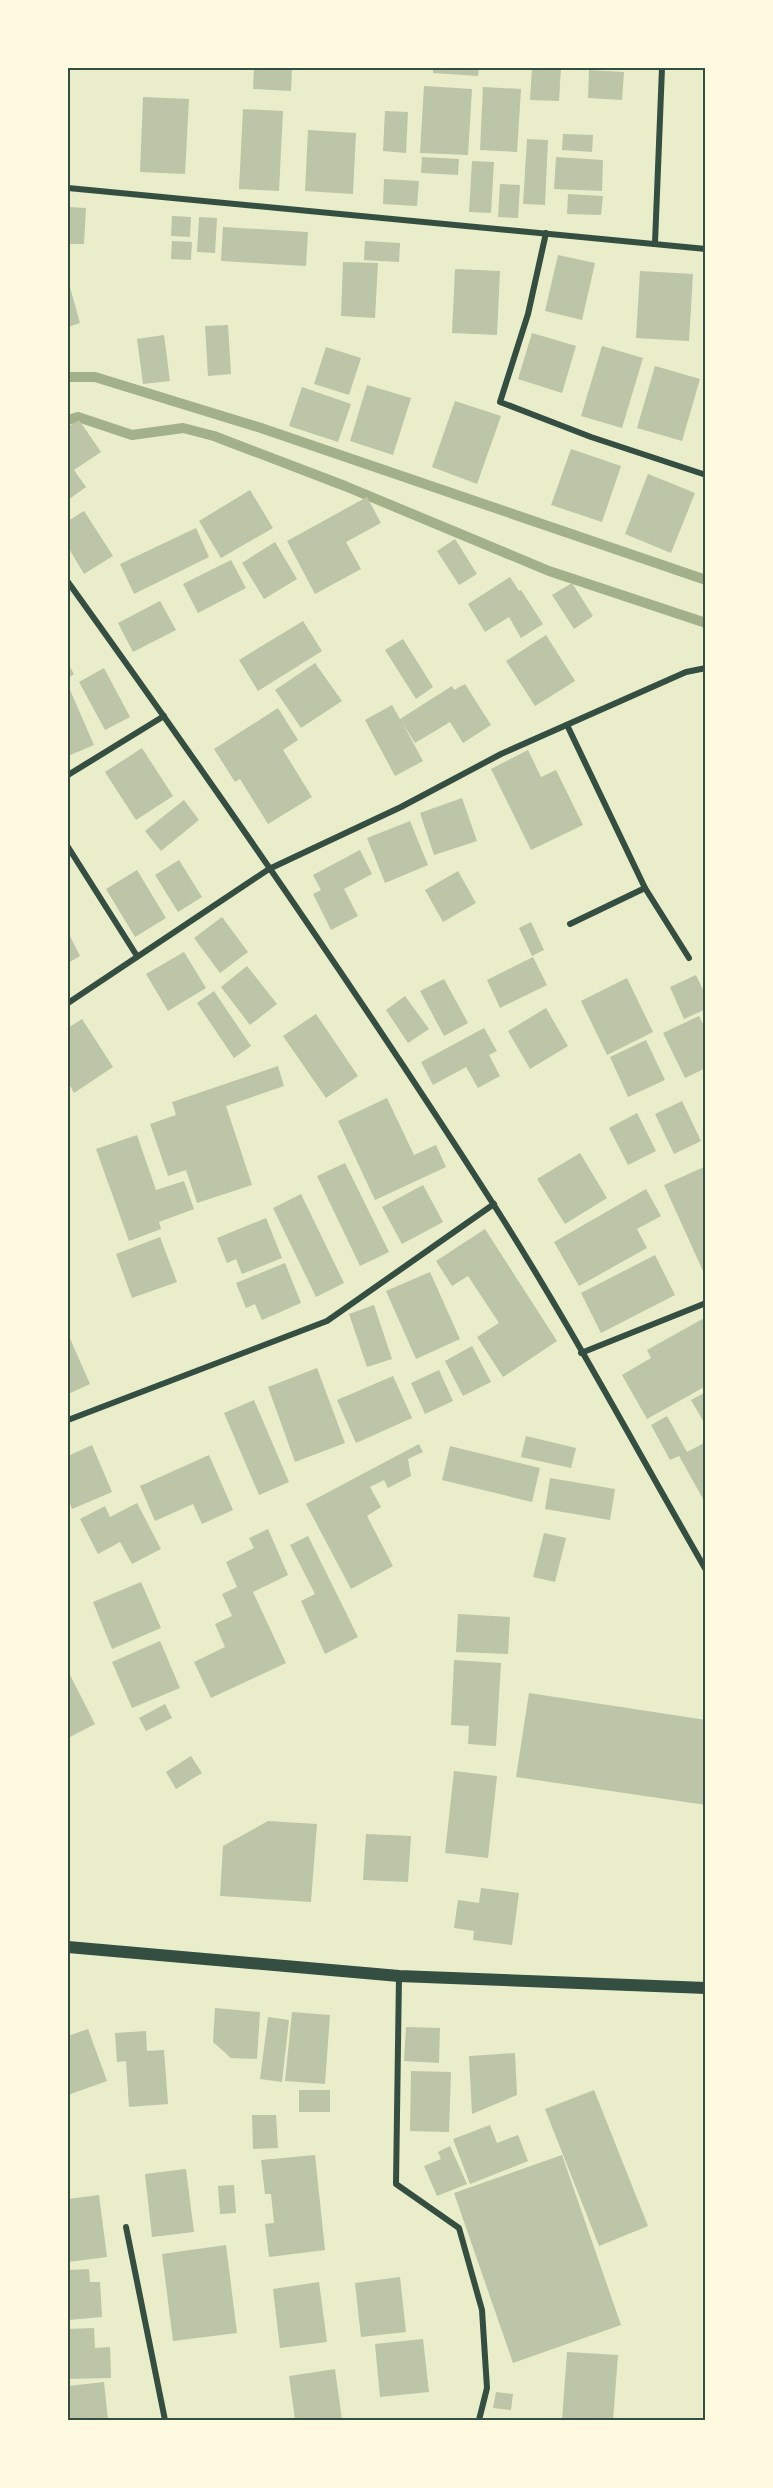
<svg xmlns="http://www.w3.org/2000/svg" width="773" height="2488" viewBox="0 0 773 2488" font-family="'Source Sans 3',sans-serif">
<rect width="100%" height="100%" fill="#e9edc9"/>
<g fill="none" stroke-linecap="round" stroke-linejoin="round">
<g stroke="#a3b18a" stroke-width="10">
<path d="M68,377H95L261,428L706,580"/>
<path d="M68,420L78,417L132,435L183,428L214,436L345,486L549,571L706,623"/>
</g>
</g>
<g fill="#bcc5a7">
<path d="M254,68H292L291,91L253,89Z"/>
<path d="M433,68H479L478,76L433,73Z"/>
<path d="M532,68H561L559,101L530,100Z"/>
<path d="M589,70L624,72L622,100L588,98Z"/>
<path d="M424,86L472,89L468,155L420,153Z"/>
<path d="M483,87L521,89L517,152L480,150Z"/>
<path d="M143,97L189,99L185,174L140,172Z"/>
<path d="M243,109L283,111L279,191L239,189Z"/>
<path d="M385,111L408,112L406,153L383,151Z"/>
<path d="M308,130L356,133L353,194L305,191Z"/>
<path d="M563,134L593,135L592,152L562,150Z"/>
<path d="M527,139L548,140L545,205L523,204Z"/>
<path d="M422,157L459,159L458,175L421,173Z"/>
<path d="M556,157L603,160L602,191L554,189Z"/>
<path d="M472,161L494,162L491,213L469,212Z"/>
<path d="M384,179L419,181L417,206L383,204Z"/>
<path d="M500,184L520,185L518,218L498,217Z"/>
<path d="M568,194L603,196L601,215L567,214Z"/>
<path d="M68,207L86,208L84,244H68Z"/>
<path d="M172,216L191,217L190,237L171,236Z"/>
<path d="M199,217L217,218L215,253L197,252Z"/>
<path d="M223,227L308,232L306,266L221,261Z"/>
<path d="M172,241L192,242L191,260L171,259Z"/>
<path d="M365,241L400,243L399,262L364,260Z"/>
<path d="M558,255L595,263L582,320L545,311Z"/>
<path d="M343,262L378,263L375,318L341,316Z"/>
<path d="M455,269L500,271L497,335L452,333Z"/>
<path d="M640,271L693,274L689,341L636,338Z"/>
<path d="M68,280L80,323L68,327Z"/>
<path d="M228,325L231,374L208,376L205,326Z"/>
<path d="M532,333L576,346L562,393L518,379Z"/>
<path d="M164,335L170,381L143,384L137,339Z"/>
<path d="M602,346L643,358L622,428L581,416Z"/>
<path d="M326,347L361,358L349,395L314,384Z"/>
<path d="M655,366L700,379L682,441L637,428Z"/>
<path d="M367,385L411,398L393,455L350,441Z"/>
<path d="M302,387L351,404L338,442L289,426Z"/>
<path d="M455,401L501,416L477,484L432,467Z"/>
<path d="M79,420L101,452L74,470L86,487L68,500V427Z"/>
<path d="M571,449L621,466L602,522L551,505Z"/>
<path d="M648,474L695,493L671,553L625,534Z"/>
<path d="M250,490L273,528L221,558L199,521Z"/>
<path d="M367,497L381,523L346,542L361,569L315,594L287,541Z"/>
<path d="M84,511L113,556L84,574L68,547V521Z"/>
<path d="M196,528L209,557L134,594L120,564Z"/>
<path d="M455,539L477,574L459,585L437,551Z"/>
<path d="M275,542L297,579L264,599L242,563Z"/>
<path d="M231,560L246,588L198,613L183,584Z"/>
<path d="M510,577L519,591L521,590L543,624L521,638L509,617L485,632L468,604Z"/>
<path d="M572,583L593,616L574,629L552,595Z"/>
<path d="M160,601L176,630L133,652L118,623Z"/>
<path d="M303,621L322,651L258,691L239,660Z"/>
<path d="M546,635L575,681L535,706L506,661Z"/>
<path d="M403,639L433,687L416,699L385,650Z"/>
<path d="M315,663L342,701L301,728L275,690Z"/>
<path d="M68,664L74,674L68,678Z"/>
<path d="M104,668L130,717L105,730L79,682Z"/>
<path d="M465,684L491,725L463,743L450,722L415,743L402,722L423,761L395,776L365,720L392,705L400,719L452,686L454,690Z"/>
<path d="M70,690L94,745L68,756V692Z"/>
<path d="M278,708L298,740L283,750L312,797L268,824L240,779L235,782L214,749Z"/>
<path d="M142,748L173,796L136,820L105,772Z"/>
<path d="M528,750L541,777L556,770L583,825L531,850L491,769Z"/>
<path d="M462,798L477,841L434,855L420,813Z"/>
<path d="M184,800L199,820L161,851L145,831Z"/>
<path d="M410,821L428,865L385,883L367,838Z"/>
<path d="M360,850L372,874L344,889L358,916L331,930L313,894L321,890L313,875Z"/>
<path d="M179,860L202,897L178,912L155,875Z"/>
<path d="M137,870L166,918L135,937L106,889Z"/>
<path d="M458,871L476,903L443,922L425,890Z"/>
<path d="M222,917L248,952L220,973L194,938Z"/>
<path d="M531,922L544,950L532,956L519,928Z"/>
<path d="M68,932L80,956L68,963Z"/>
<path d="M184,952L206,988L168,1011L146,974Z"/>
<path d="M533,957L547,985L500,1008L487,980Z"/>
<path d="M247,966L277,1004L250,1025L221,987Z"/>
<path d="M696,975L706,996V1009L684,1019L670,987Z"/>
<path d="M627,978L653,1032L607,1055L581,1001Z"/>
<path d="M444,979L468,1023L444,1036L420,991Z"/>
<path d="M214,991L251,1046L234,1058L197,1003Z"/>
<path d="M405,996L429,1029L408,1043L386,1010Z"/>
<path d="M546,1008L568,1046L530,1069L508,1031Z"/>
<path d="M316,1014L358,1076L326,1098L283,1036Z"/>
<path d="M699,1016L706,1030V1068L685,1078L663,1033Z"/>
<path d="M82,1019L113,1067L74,1093L68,1082V1028Z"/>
<path d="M484,1028L497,1051L489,1055L500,1076L478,1088L466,1067L433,1085L421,1062Z"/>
<path d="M646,1040L665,1080L628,1097L610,1057Z"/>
<path d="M278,1066L284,1086L226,1106L252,1185L197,1203L186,1170L168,1176L150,1124L176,1115L172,1102Z"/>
<path d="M387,1098L414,1155L436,1145L446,1167L375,1200L338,1121Z"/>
<path d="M682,1101L701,1141L674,1154L655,1114Z"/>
<path d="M637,1113L656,1151L628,1165L609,1128Z"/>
<path d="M137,1135L156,1190L184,1181L194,1209L159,1222L161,1229L129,1241L96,1149Z"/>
<path d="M580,1153L607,1198L565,1224L537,1179Z"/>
<path d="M345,1163L389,1252L360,1266L317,1176Z"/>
<path d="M706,1166V1269L703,1271L664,1185Z"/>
<path d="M423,1185L443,1222L402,1244L382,1207Z"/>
<path d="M646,1189L661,1216L637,1229L647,1248L579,1286L554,1242Z"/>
<path d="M301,1194L344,1283L316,1297L273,1208Z"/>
<path d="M266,1218L282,1258L242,1274L236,1259L227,1263L217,1238Z"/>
<path d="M485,1229L557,1341L503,1377L477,1337L499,1323L468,1276L452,1286L436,1261Z"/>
<path d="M160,1237L177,1282L132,1298L116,1254Z"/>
<path d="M655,1255L675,1295L601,1333L581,1293Z"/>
<path d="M285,1263L301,1303L262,1320L255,1304L246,1308L236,1283Z"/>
<path d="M430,1272L460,1339L416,1359L386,1291Z"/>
<path d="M374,1305L392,1359L367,1367L349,1314Z"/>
<path d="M706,1317V1386L647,1419L622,1375L651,1358L647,1350Z"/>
<path d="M68,1334L90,1384L68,1394Z"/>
<path d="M472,1346L491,1382L463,1396L445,1361Z"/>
<path d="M317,1368L345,1443L295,1462L268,1387Z"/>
<path d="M439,1370L453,1401L425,1414L411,1383Z"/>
<path d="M393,1376L412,1418L356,1443L337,1400Z"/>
<path d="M706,1392V1426L691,1400Z"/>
<path d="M254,1400L289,1482L259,1495L224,1413Z"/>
<path d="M667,1416L687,1452L706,1442V1504L679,1456L670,1460L651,1425Z"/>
<path d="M526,1436L576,1448L571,1468L521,1457Z"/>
<path d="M419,1444L423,1452L408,1459L411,1476L388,1488L384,1480L370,1487L381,1507L367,1516L393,1566L351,1589L306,1504Z"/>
<path d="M92,1445L112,1492L72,1509L68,1498V1456Z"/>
<path d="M450,1446L540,1468L532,1502L442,1480Z"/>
<path d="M209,1455L233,1510L202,1524L193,1504L155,1521L140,1486Z"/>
<path d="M550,1478L615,1489L610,1520L545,1509Z"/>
<path d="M137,1503L161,1549L132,1564L120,1542L98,1554L80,1519L105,1506L110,1517Z"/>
<path d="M268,1529L288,1575L253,1592L286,1663L211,1698L194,1662L225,1647L215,1624L232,1616L222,1594L237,1587L226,1562L254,1548L249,1538Z"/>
<path d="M544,1533L566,1538L555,1582L533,1577Z"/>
<path d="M308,1536L358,1637L325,1654L301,1601L315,1594L290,1545Z"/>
<path d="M141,1582L161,1628L112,1649L93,1602Z"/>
<path d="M458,1614L510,1617L508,1654L456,1652Z"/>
<path d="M160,1641L180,1688L132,1708L112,1662Z"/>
<path d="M454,1660L501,1663L496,1746L468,1744L469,1726L451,1725Z"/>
<path d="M68,1671L95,1724L68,1738Z"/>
<path d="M529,1693L706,1720V1805L516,1777Z"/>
<path d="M165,1704L172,1718L146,1731L139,1718Z"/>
<path d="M191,1756L202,1773L176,1789L166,1772Z"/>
<path d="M454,1771L497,1776L488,1858L445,1853Z"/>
<path d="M268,1821L317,1824L311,1902L220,1896L223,1846Z"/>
<path d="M366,1834L411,1836L408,1882L363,1880Z"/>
<path d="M481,1888L519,1893L512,1945L473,1940L474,1931L454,1928L458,1900L479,1903Z"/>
<path d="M215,2008L260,2012L257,2059L231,2058L213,2042Z"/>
<path d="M292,2012L330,2015L325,2084L285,2081Z"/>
<path d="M268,2017L289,2020L282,2082L260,2079Z"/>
<path d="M406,2027L440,2028L439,2063L404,2061Z"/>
<path d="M88,2029L107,2081L68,2095V2036Z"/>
<path d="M146,2031L147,2051L164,2050L168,2104L129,2107L126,2061L117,2062L115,2033Z"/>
<path d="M515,2053L517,2095L472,2114L469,2056Z"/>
<path d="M411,2071L451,2072L449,2132L410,2131Z"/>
<rect x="299" y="2090" width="31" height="22"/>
<path d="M594,2090L648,2226L599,2246L545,2109Z"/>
<path d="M252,2115H276L278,2148L253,2149Z"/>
<path d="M490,2125L497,2143L518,2135L528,2161L470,2184L453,2139Z"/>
<path d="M450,2146L467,2184L437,2196L424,2166L441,2159L438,2152Z"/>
<path d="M315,2155L325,2250L269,2257L265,2224L274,2223L271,2194H265L261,2160Z"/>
<path d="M562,2155L621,2325L513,2363L454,2193Z"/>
<path d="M186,2169L194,2232L152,2237L145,2174Z"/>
<path d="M234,2185L236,2213L220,2214L218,2186Z"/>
<path d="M99,2195L107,2257L68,2262V2199Z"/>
<path d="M226,2245L237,2333L173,2341L162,2254Z"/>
<path d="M89,2269L90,2282H100L102,2317L68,2320V2270Z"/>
<path d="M400,2277L406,2332L361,2337L355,2283Z"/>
<path d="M319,2282L327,2342L280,2348L273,2289Z"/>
<path d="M94,2328L95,2348L110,2347L111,2378L68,2379V2329Z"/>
<path d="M423,2339L429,2392L380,2397L375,2344Z"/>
<path d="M567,2352L618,2355L613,2420H562Z"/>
<path d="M335,2369L342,2420H295L289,2376Z"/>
<path d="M104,2382L108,2420H68V2386Z"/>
<path d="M496,2392L513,2394L511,2410L493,2408Z"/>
</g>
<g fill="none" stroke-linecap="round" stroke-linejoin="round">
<g stroke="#344e41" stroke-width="6">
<path d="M68,188L706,249"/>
<path d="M546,233L528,314L500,402L591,437L706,475"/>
<path d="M655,243L662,68"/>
<path d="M68,582C214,785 357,991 492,1202C568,1321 635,1447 706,1570"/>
<path d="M567,725L645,888L689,958"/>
<path d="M68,775L164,716"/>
<path d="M68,847L137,956"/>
<path d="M570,924L645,888"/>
<path d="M68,1003L269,869L401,807L501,754L686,672L706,668"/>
<path d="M581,1353L706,1303"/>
<path d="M68,1420L327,1321L494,1204"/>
<path d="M399,1976L396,2184L459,2228L482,2310L487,2388L479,2420"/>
<path d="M126,2227L165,2420"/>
</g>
<path stroke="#344e41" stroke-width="12" d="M68,1947L399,1976L706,1988"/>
</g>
<rect width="773" height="2488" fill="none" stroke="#fefae0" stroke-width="138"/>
<rect x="69" y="69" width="635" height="2350" fill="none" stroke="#344e41" stroke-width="2"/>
</svg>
